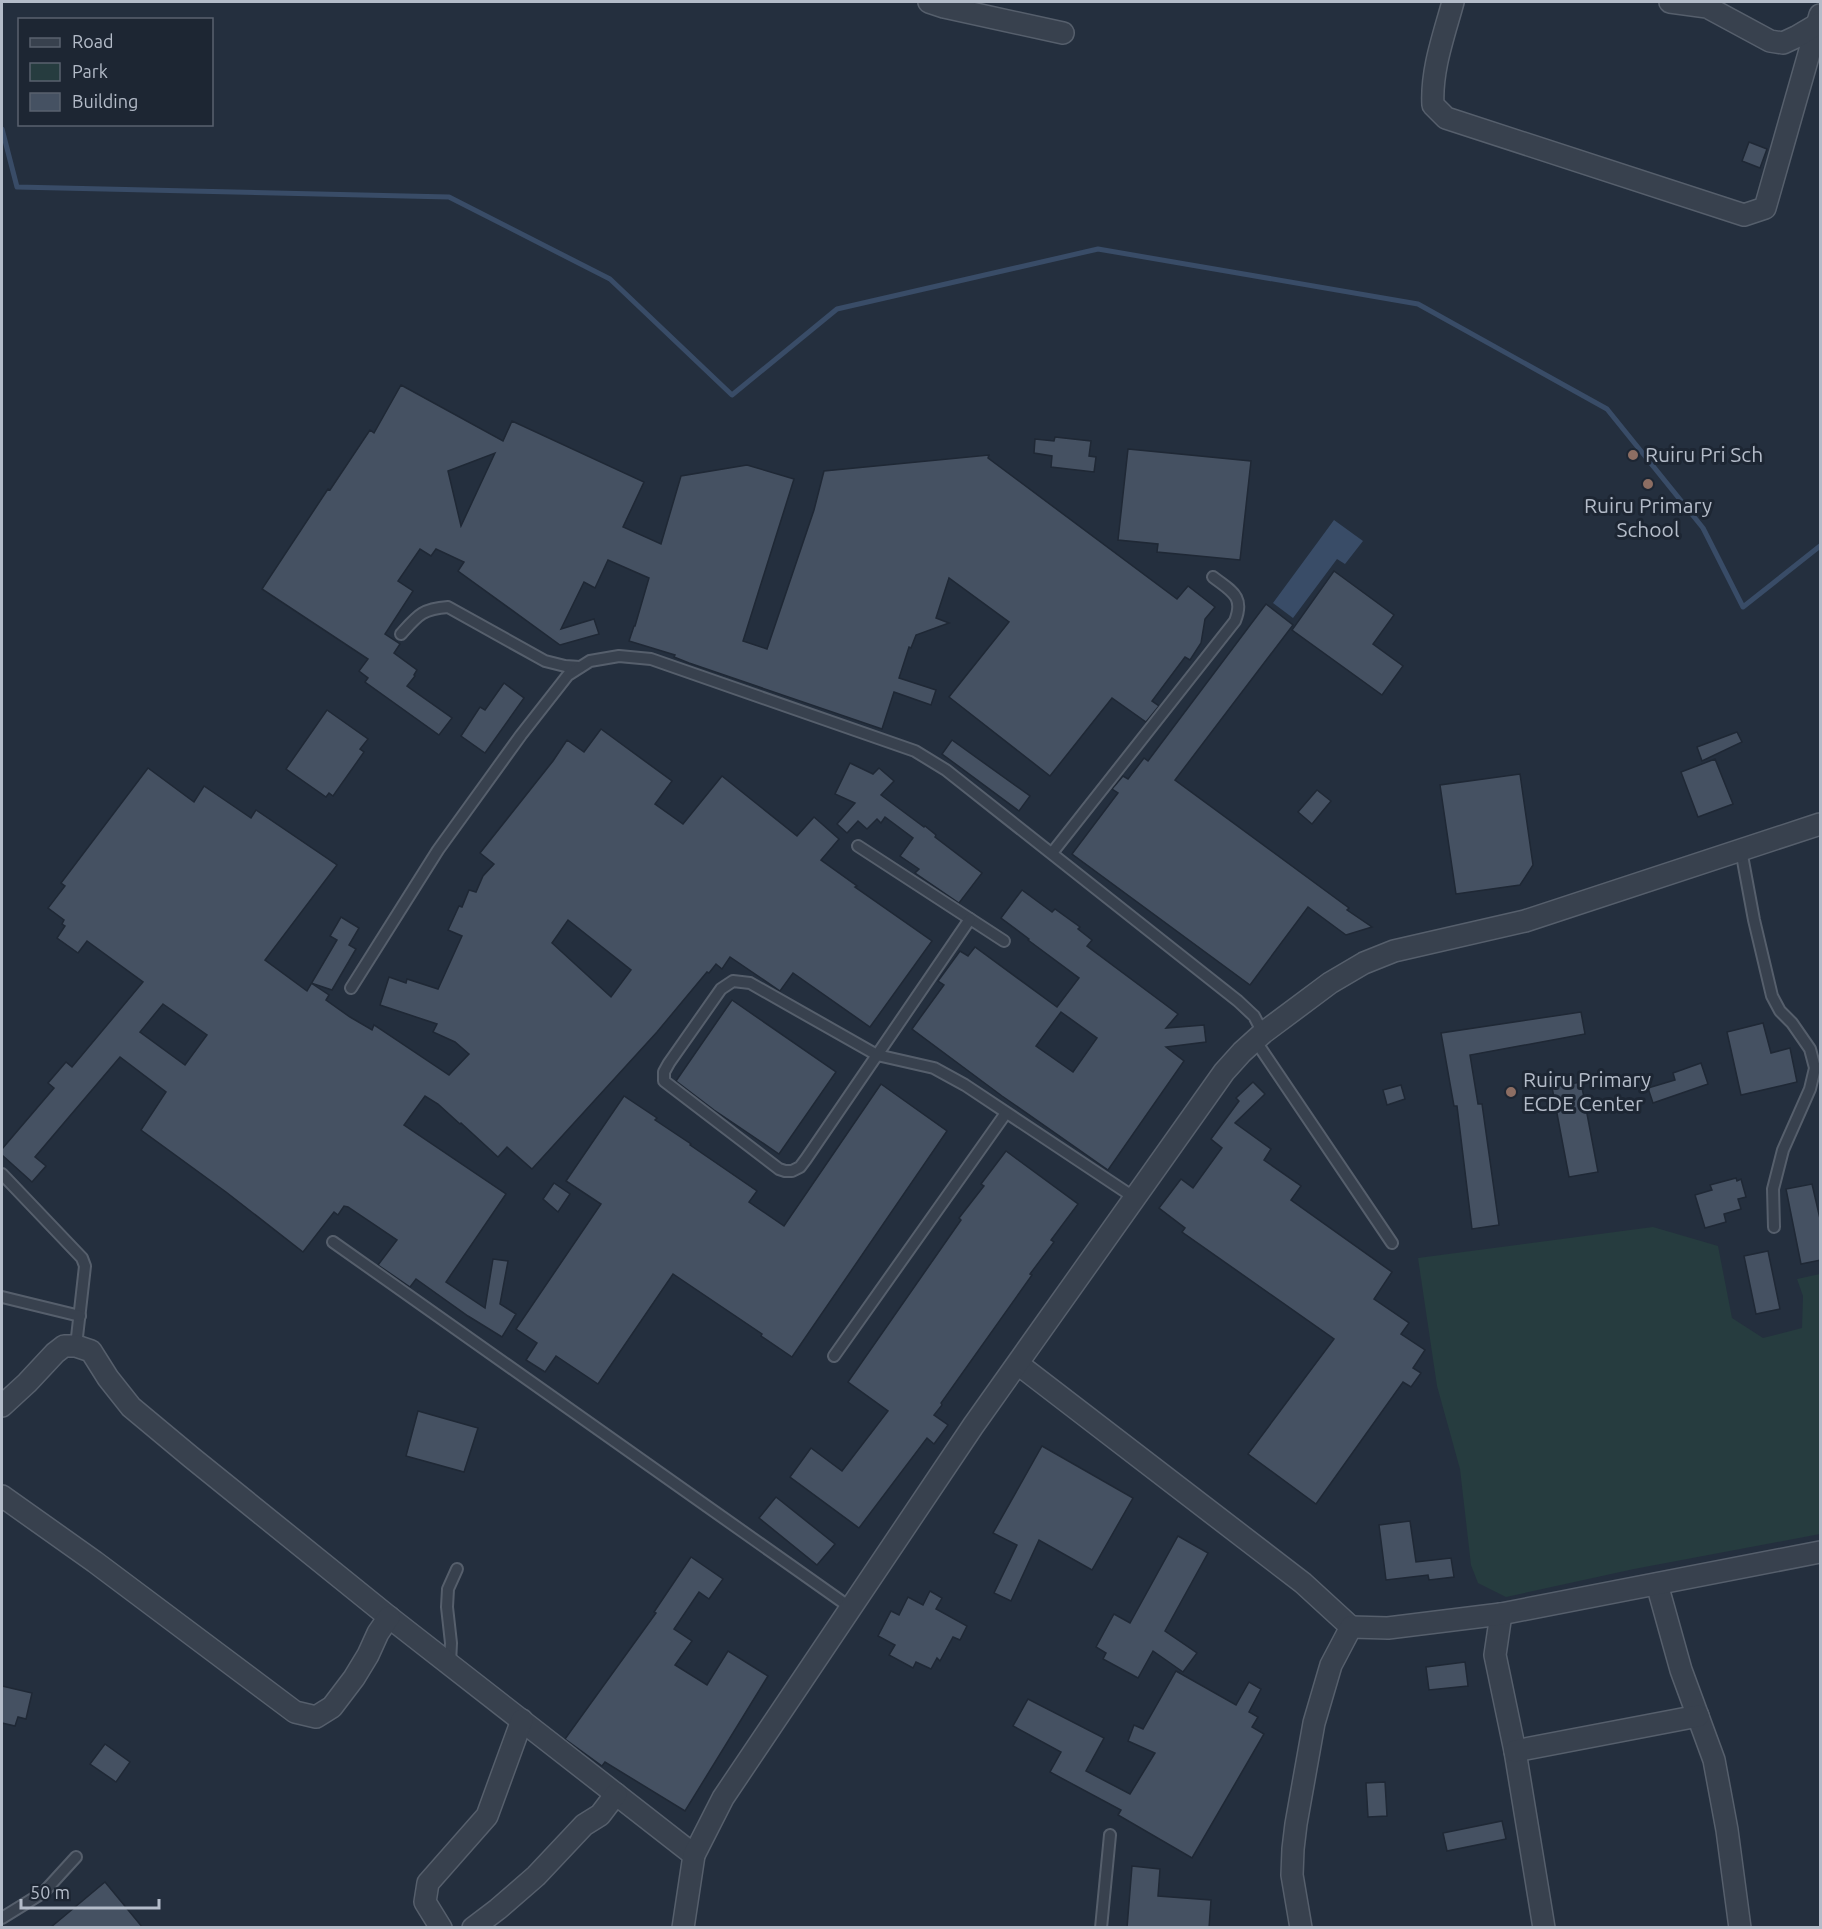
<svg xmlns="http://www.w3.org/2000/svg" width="1822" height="1929" viewBox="0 0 1822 1929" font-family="Ubuntu,sans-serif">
<rect width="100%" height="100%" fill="#242f3e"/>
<path fill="#263c3f" d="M1653,1227L1718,1246L1732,1318L1763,1338L1802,1328L1803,1296L1797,1279L1820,1274V1534L1634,1569L1506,1597L1478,1583L1471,1565L1460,1469L1437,1386L1418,1258Z"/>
<path fill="#394c67" d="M1334,520L1363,541L1345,564L1337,559L1293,618L1273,603Z"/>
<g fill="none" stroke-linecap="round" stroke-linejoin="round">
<path stroke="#394c67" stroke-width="5" d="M2,129L17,187L449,197L610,279L732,395L837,309L1098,249L1418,304L1607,409L1703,528L1743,607L1820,546"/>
</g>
<g fill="#455162" stroke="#1f2835" stroke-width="1.5" fill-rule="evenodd">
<path d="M1749,142L1767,149L1760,168L1742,161Z"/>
<path d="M401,385L503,441L512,421L644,482L623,527L661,544L681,476L747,465L794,479L743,641L767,649L814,510L824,471L989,455L988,458L1177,599L1188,586L1215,607L1205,619L1201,643L1190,660L1185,657L1152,701L1159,706L1146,722L1112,698L1050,776L949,697L1009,622L949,578L936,618L949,623L916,635L911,648L909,647L899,678L936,690L931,705L894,692L882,729L689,663L674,657L675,655L629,641L634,626H635L649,578L608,560L595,588L584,582L561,629L594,619L599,634L560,645L458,571L464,562L436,549L431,556L420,549L398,581L413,591L385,634L400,644L394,653L417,670L414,675L415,676L407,686L452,718L439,735L365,682L368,678L359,671L368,659L262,589L328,489L330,490L370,430L374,433ZM495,453L461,526L448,471Z"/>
<path d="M1055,437L1091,441L1089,456L1096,457L1094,472L1051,467L1052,456L1034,453L1035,439L1054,441Z"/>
<path d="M1128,449L1251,461L1240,560L1157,552L1158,544L1118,540Z"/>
<path d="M1334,571L1394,615L1373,644L1403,666L1382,695L1292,630Z"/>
<path d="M1266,604L1293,625L1175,780L1349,908L1347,910L1372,927L1346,935L1308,907L1250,985L1072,854L1118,793L1112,789L1123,776L1128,779L1144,758L1148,761Z"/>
<path d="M504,683L524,698L485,753L461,736L480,707L485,710Z"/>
<path d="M327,710L368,739L360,749L364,752L333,796L329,793L326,797L286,769Z"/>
<path d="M601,729L672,781L655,804L683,824L722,776L797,836L814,817L839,839L821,860L857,886L855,887L932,941L870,1027L793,973L780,991L730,957L722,969L716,964L709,973L707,972L657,1032L532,1169L507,1147L498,1157L461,1123L460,1124L438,1104L425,1096L404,1125L506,1194L446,1282L485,1308L493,1259L508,1261L500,1304L516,1314L502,1337L468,1316L416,1279L410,1287L378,1265L397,1240L348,1207L344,1206L338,1215L334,1212L303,1252L226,1192L141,1130L166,1092L120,1057L35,1157L46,1166L32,1182L2,1155V1149L54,1088L48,1083L66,1062L72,1067L143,982L87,941L78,953L57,938L65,926L62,924L64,920L48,908L65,886L61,883L148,768L194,802L204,786L251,818L256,810L337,865L265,960L307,991L337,940L330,936L341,917L359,928L349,945L356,949L332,990L311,983L329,995L326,1000L350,1017L372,1030L374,1025L449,1075L469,1054L455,1042L433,1032L437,1024L380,1005L389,977L406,983L407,979L438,989L462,936L448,930L459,906L462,907L469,890L476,892L483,876L494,864L480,853L553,761L567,740L584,752ZM568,920L631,970L611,997L552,943ZM163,1004L207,1035L185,1065L140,1032Z"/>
<path d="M1737,732L1742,742L1702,761L1697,747Z"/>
<path d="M952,740L1030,796L1019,811L942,754Z"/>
<path d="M1715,759L1733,804L1698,817L1681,772Z"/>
<path d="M850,763L873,774L879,768L894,781L881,795L924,827L925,826L936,835L935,837L982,873L959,903L915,873L919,869L900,856L913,838L885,817L881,823L877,819L867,829L858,821L847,833L837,824L855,803L835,794Z"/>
<path d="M1520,774L1533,865L1520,885L1456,894L1440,785Z"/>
<path d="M1317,790L1331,801L1312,824L1298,812Z"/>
<path d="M1022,890L1052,912L1055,909L1080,927L1078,929L1092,940L1087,946L1178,1014L1166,1028L1204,1025L1206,1042L1166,1047L1184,1061L1108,1170L1002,1096L912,1029L944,985L938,981L960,951L968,956L975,947L1057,1007L1079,978L1028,940L1029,939L1001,918ZM1061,1012L1097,1038L1073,1072L1036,1046Z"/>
<path d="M732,1000L836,1072L779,1154L714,1110L676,1081Z"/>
<path d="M1581,1012L1585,1034L1470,1055L1478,1104H1482L1499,1225L1472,1229L1457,1106H1454L1441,1033Z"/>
<path d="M1763,1023L1771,1053L1790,1048L1797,1082L1741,1095L1727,1032Z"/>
<path d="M1701,1063L1708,1084L1653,1103L1648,1088L1675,1080L1673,1073Z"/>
<path d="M1253,1082L1265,1094L1235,1123L1271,1149L1264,1160L1301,1186L1291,1200L1392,1272L1374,1299L1409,1323L1401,1334L1425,1350L1413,1368L1421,1373L1411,1387L1403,1382L1316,1504L1248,1454L1334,1339L1182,1232L1185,1228L1159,1208L1181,1179L1193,1188L1222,1148L1211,1139L1239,1101L1236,1098Z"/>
<path d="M1581,1082L1598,1172L1569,1177L1552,1087Z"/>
<path d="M881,1084L947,1131L792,1357L761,1336L762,1334L673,1274L598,1384L556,1356L545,1372L526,1360L537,1343L516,1329L601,1204L566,1181L624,1096L657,1118L655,1120L691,1144L690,1145L757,1191L749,1202L784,1226Z"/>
<path d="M1401,1085L1405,1099L1387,1105L1383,1090Z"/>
<path d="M1006,1151L1078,1204L1051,1240L1054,1242L1030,1274L1032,1275L941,1403L942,1405L934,1415L948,1425L934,1444L927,1438L859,1528L790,1477L811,1448L842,1471L888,1411L848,1382L961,1220L959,1218L984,1186L981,1184Z"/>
<path d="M1736,1178L1737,1181L1741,1179L1746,1197L1738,1199L1741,1209L1724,1214L1726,1222L1705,1228L1695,1195L1712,1190L1710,1185Z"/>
<path d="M554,1183L570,1194L558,1212L543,1199Z"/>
<path d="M1812,1184L1821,1223V1260L1801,1264L1786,1189Z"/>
<path d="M1768,1251L1780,1309L1756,1314L1744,1256Z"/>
<path d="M418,1411L478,1428L464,1472L406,1456Z"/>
<path d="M1042,1446L1133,1498L1092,1570L1039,1540L1011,1601L994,1593L1017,1545L993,1533Z"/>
<path d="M776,1497L835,1544L817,1565L759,1518Z"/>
<path d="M1410,1521L1416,1562L1451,1558L1454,1577L1429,1580L1428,1575L1386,1580L1379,1525Z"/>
<path d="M1178,1536L1208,1553L1165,1631L1197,1653L1183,1672L1153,1651L1138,1678L1103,1659L1106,1653L1096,1647L1114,1614L1130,1623Z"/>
<path d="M691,1557L723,1579L709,1599L699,1592L674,1629L692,1641L675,1665L707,1685L728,1651L768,1676L685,1811L605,1762L602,1766L565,1739L656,1613L654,1612Z"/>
<path d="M930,1591L942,1598L936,1609L967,1626L960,1640L953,1637L940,1661L937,1658L931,1669L916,1662L913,1668L889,1655L895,1645L878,1636L891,1611L899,1615L908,1597L923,1605Z"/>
<path d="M1465,1662L1468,1686L1429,1690L1426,1667Z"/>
<path d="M1176,1671L1236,1705L1249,1682L1261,1689L1249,1712L1258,1717L1252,1727L1264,1734L1192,1858L1118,1815L1121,1810L1050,1772L1061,1752L1013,1726L1028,1699L1104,1738L1086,1771L1130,1794L1155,1753L1128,1741L1134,1725L1143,1729Z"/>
<path d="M2,1686L32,1693L26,1719L18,1717L15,1726L2,1723Z"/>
<path d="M105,1744L130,1762L116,1782L90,1764Z"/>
<path d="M1385,1782L1387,1816L1368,1817L1366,1783Z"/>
<path d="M1502,1821L1506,1839L1447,1851L1443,1833Z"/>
<path d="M1132,1866L1160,1869L1158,1896L1211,1900L1209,1928H1127Z"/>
<path d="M105,1882L143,1928H50Z"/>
</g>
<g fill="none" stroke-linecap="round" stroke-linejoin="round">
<g stroke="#565f6c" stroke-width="14">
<g id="service">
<path d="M401,634C418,615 422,609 448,607L545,661L565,666L580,667"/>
<path d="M858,846L1004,941"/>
<path d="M1741,850L1754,920L1772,996L1780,1011L1792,1023L1810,1049L1815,1068L1810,1089L1783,1150L1773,1189L1774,1227"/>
<path d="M1052,853L1235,621C1245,596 1231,591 1213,577"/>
<path d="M970,919L806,1159L800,1167L792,1171H785L779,1169L664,1081V1072L669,1063L721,989L733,981L750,983L877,1055L934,1068L965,1085L1135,1198"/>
<path d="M351,988L438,850L521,735L568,675L590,661L619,656L651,659L915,751L946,770L1238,1001L1254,1016L1263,1033"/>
<path d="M1255,1040L1392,1243"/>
<path d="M2,1174L82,1258L85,1266L84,1275L76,1346"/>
<path d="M333,1242L851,1608"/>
<path d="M2,1297L80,1316"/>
<path d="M834,1356L1006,1113"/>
<path d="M450,1664L451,1643L447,1607L448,1589L457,1569"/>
<path d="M2,1918L44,1892L76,1857"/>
<path d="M1101,1928L1110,1835"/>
</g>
</g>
<g stroke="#565f6c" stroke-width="24">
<g id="minor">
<path d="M929,2L944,7L1063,33"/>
<path d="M1453,2C1444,35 1431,70 1433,105L1446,118L1744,215L1765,208L1820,15"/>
<path d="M1670,2L1707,7L1770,41L1783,43L1796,37L1818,24"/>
<path d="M1018,1364L1303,1583L1351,1627"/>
<path d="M2,1406L27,1383L55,1353L64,1346H76L91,1351L108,1378L131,1407L191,1457L389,1617L694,1855"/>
<path d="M2,1496L95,1562L295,1712L316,1717L332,1707L354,1678L368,1655L378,1633L389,1617"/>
<path d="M1657,1584L1681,1670L1714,1760L1727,1830L1740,1928"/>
<path d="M1501,1614L1495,1655L1515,1751L1544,1928"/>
<path d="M1515,1751L1698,1716"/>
<path d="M441,1928L425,1902L428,1883L487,1816L522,1720"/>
<path d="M473,1928L498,1909L536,1876L584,1825L600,1815L616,1794"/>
<path d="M683,1928L694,1855L723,1798L973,1426L1224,1072L1242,1052L1263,1033L1330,983L1364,963L1394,951L1525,921L1820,824"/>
<path d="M1301,1928L1292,1875L1293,1849L1296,1824L1314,1723L1331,1665L1351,1627L1388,1628L1501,1614L1820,1552"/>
</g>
</g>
<use href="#service" stroke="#38414e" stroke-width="10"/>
<use href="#minor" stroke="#38414e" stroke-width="21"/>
</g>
<g fill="#8d6e63" stroke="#1d2633" stroke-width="2">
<circle cx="1633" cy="455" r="6"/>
<circle cx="1648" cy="484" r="6"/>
<circle cx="1511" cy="1092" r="6"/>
</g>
<g text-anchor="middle" stroke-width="6" stroke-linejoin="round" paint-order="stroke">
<g font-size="21" fill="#b4bcc9" stroke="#1d2633" text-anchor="start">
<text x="1645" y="462">Ruiru Pri Sch</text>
<text x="1648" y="513" text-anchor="middle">Ruiru Primary<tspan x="1648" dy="24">School</tspan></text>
<text x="1523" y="1087">Ruiru Primary<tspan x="1523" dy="24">ECDE Center</tspan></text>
</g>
</g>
<rect width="1822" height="1929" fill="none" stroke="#b4bcc9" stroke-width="6"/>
<rect x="18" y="18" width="195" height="108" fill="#1d2633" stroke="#59626f" stroke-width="1.5"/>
<rect x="30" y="38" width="30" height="9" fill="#38414e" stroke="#59626f" stroke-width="1.5"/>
<text x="72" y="48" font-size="18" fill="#b4bcc9">Road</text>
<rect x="30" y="63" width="30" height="18" fill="#263c3f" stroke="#59626f" stroke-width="1.5"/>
<text x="72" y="78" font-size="18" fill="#b4bcc9">Park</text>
<rect x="30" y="93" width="30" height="18" fill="#455162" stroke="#59626f" stroke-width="1.5"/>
<text x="72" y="108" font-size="18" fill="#b4bcc9">Building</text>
<path d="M21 1899v9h138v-9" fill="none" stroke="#b4bcc9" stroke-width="3"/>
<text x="30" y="1899" font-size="18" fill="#b4bcc9" stroke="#1d2633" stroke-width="4.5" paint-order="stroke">50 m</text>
</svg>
